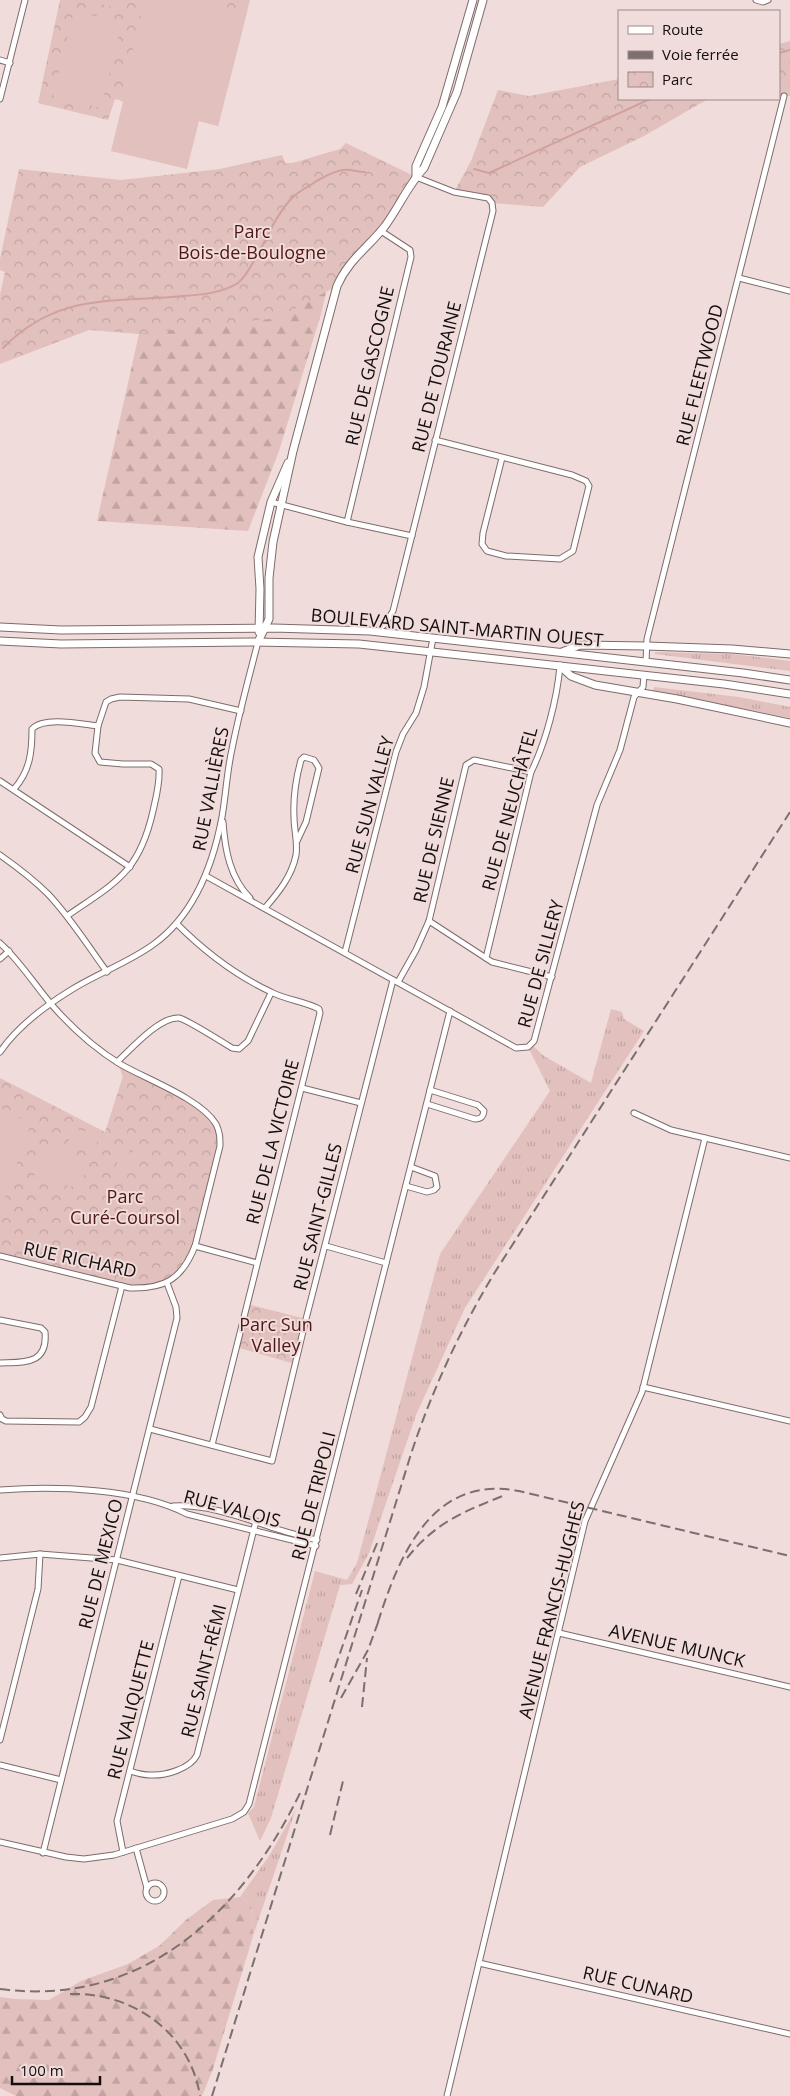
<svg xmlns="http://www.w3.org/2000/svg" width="790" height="2096" viewBox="0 0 790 2096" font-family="'Open Sans',sans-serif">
<defs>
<pattern id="grass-tufts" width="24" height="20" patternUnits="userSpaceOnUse" patternTransform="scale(1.25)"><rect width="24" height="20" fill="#e2c0be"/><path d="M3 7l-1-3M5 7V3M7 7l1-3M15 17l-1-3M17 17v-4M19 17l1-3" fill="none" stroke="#c1a4a2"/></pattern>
<pattern id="forest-firs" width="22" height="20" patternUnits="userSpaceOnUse" patternTransform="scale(1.25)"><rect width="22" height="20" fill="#e2c0be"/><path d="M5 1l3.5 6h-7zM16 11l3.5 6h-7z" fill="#c1a4a2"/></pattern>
<pattern id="park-crowns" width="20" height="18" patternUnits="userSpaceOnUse" patternTransform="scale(1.25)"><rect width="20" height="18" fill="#e2c0be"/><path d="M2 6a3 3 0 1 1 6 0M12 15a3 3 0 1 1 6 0" fill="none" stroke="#c1a4a2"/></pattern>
</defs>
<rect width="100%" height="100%" fill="#f0dcda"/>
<g fill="url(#grass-tufts)">
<path d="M655,652L732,654L790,661V671L655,654Z"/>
<path d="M654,687L739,697L790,707V718L653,691Z"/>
<path d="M611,1009L622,1012L624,1019L644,1031L465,1308L416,1415L369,1553L352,1584L340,1585L271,1818L260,1841L248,1813L254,1807L315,1571L347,1580L357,1563L440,1254L550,1091L528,1047L532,1045L544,1056L591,1083Z"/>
<path d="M296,1809L253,1936L251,1904L240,1897L269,1856Z"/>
</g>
<g fill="url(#forest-firs)">
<path d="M346,161L333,263L321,314L279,451L248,531L97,521L139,334L171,304L261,164Z"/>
<path d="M240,1897L251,1904L253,1936L213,2069L202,2096H16L0,2088V1997L15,1999L49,2000L81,1981L128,1964L159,1946L187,1919L213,1900Z"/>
</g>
<g fill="url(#park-crowns)">
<path d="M60,0H250L218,126L115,99L108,120L38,103Z"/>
<path d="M790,41V96H779V44Z"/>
<path d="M619,79V99H708L644,136L580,167L543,207L492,203L488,198L454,192L471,161L498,90L529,96Z"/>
<path d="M346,143L416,177L397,210L337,286L278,318L139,334L89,330L0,364V295L5,272L0,270V259L19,169L121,180L220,169L282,155L286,165L340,149Z"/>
<path d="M117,1062L200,1107L216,1125L220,1146L189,1261L167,1283L130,1288L0,1256V1078L105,1132L123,1076Z"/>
<path d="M247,1304L306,1319L295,1364L236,1347Z"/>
</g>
<g fill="#e2c0be">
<path d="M85,0H126L123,10Z"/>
<path d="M145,0H195L247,12L218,126L199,121L187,169L111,151L123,102L120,100Z"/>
<path d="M74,11L122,22L101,108L53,96Z"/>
<path d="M0,1108L31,1123L2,1206H0Z"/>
<path d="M72,1128L99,1135L95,1151L68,1144Z"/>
<path d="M41,1146L88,1158L81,1189L34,1177Z"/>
<path d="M121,1147L130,1149L125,1169L116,1167Z"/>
<path d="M133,1150L142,1152L137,1172L128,1170Z"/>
</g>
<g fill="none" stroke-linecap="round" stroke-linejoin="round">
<g stroke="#d2a09d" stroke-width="2">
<path d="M779,53L790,50"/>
<path d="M474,169L489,173L650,99"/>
<path d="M3,348C58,292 112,303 183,296C201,295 222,293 238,283C247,276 253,262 259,252C269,233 278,212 293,197C299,191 308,187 315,182C324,177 333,171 343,170C350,169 358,172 365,172"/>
</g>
<g stroke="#7e6c6b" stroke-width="7">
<g id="street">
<path d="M756,0L763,2L768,0"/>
<path d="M0,60L10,63"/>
<path d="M0,99L25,0"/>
<path d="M739,278L790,291"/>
<path d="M435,440L572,475L586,481L589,486L573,551L560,559L506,556L487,551L482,544L483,533L502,458"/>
<path d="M271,502L347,522L412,536"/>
<path d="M347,522L411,257L410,250L381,231"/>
<path d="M376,632L385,624L393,611L493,211L492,203L488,198L454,192L416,177"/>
<path d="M646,662L647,639L784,96"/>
<path d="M0,781L130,867"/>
<path d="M14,789C30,771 32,752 32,729C44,716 81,724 98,726"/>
<path d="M223,822C225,850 230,878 250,898"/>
<path d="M0,855C17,867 33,879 48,894C70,917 88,946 107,972"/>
<path d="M206,876L516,1048L528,1047L534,1041L597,805L620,750L634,697L643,687L644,675"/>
<path d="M265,908C278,893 292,876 296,855C298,842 294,830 294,817C293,797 296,778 301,760L304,757L314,760L319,768L306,822L297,841"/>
<path d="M67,916C116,882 139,873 153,811C156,797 160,784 159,769L151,764H123L100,762L95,753L98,726L106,702L111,699L120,697L189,699L241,711"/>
<path d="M429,921L492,962L552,977"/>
<path d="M177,924C205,952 235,975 271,992C286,1000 304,1001 319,1009L320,1013L212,1445"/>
<path d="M0,943C20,961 34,984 51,1004C71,1027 94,1048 120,1064C146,1079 201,1099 216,1124C220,1132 220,1138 220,1146L195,1246C182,1279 165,1289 130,1288L0,1256"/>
<path d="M345,952L396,752L403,734L416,713L424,687L433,638"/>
<path d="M486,958L531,772C546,742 557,699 560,666"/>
<path d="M0,959L9,951"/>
<path d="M398,982L416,950L429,921L466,765L474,760L531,772"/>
<path d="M0,1052C17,1027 45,1006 71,990C98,973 128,963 154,944C195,914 213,865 222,817C226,794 227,771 232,749C239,713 249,677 258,642"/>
<path d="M117,1062C130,1050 160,1016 179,1018C185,1019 224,1043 232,1048L239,1049L248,1041L271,993"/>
<path d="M302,1088L361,1103"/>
<path d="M427,1104L475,1119C481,1119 483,1117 484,1111L478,1105L430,1090"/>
<path d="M634,1113L671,1130L790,1158"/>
<path d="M406,1186L427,1192L434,1190L437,1187L435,1176L411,1167"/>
<path d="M195,1246L257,1263"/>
<path d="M326,1246L386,1263"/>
<path d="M0,1320L41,1328L45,1332C48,1365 24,1362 0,1363"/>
<path d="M643,1387L790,1421"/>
<path d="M0,1415L2,1419L6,1421L79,1422L85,1417L91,1407L122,1286"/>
<path d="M150,1429L272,1461L306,1319L393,980"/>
<path d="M0,1490C56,1486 137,1488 187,1514L316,1546"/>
<path d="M173,1506C206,1504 238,1516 268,1526C284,1532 301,1536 317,1540"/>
<path d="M0,1558L40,1554L117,1560L238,1590"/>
<path d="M559,1633L790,1687"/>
<path d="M0,1740L38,1589L40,1554"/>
<path d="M0,1765L61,1780"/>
<path d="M130,1771C136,1773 143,1775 150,1775C165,1776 190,1769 197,1755L256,1521"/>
<path d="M0,1842L66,1857L84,1859L114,1855L232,1819L244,1812L249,1804L450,1011"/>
<path d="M136,1848L147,1888"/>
<path d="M123,1852L117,1821L179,1576"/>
<path d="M43,1853L177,1318L176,1307L167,1283"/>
<circle cx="155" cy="1892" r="9"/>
<path d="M479,1963L790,2034"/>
<path d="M447,2096L585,1521L642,1392L705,1138"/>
</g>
</g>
<g stroke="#7e6c6b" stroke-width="9">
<g id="secondary">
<path d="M416,177V166L442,107L473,0"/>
<path d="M0,627L61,630L274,628L370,631L743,673L790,680"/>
<path d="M259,632L260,589L258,557L271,502L288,463"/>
<path d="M0,641L61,644L250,642L359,644L724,684L790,694"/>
<path d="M258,642L269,619V578L273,542L293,451L337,286C349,259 368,248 385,226C399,207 408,185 424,168L457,92L483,0"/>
<path d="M562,652L580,645L647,646L732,649L790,654"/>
<path d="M560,666L571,676L595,685L677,699L790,723"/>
</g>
</g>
<use href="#street" stroke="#fff" stroke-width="5"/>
<use href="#secondary" stroke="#fff" stroke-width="7"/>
<g stroke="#7c6f6e" stroke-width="2" stroke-dasharray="10 5" stroke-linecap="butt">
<path d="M407,1558C436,1522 463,1512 505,1495"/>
<path d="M356,1594L378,1541"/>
<path d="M378,1622C399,1556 432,1474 519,1491L790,1556"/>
<path d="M330,1682L362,1590"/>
<path d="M341,1698L368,1650L380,1617"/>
<path d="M362,1707L367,1658"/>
<path d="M330,1835L343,1781"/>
<path d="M0,1989C143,2008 243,1912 301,1791"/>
<path d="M70,1994C132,1992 190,2032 200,2096"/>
<path d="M212,2096L411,1454C432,1390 460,1330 495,1272L790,812"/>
</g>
</g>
<g text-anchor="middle" stroke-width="4" stroke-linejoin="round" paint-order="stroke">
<g font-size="18" fill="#511517" stroke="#f0dcda">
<text x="252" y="238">Parc<tspan x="252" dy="21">Bois-de-Boulogne</tspan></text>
<text x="125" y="1203">Parc<tspan x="125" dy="21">Curé-Coursol</tspan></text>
<text x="276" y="1331">Parc Sun<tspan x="276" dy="21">Valley</tspan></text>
</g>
<g font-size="18" fill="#140e0e" stroke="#f0dcda">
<text transform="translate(370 366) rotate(-77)" y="6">RUE DE GASCOGNE</text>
<text transform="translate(700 375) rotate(-76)" y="6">RUE FLEETWOOD</text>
<text transform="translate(437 377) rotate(-76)" y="6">RUE DE TOURAINE</text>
<text transform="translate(457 628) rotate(5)" y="6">BOULEVARD SAINT-MARTIN OUEST</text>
<text transform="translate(211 789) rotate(-79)" y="6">RUE VALLIÈRES</text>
<text transform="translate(370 805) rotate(-75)" y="6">RUE SUN VALLEY</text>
<text transform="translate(510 809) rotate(-75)" y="6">RUE DE NEUCHÂTEL</text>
<text transform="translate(434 840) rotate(-77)" y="6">RUE DE SIENNE</text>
<text transform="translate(541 964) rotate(-75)" y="6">RUE DE SILLERY</text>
<text transform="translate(273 1142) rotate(-76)" y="6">RUE DE LA VICTOIRE</text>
<text transform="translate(318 1217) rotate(-76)" y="6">RUE SAINT-GILLES</text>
<text transform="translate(80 1260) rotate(12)" y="6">RUE RICHARD</text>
<text transform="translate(314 1496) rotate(-76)" y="6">RUE DE TRIPOLI</text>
<text transform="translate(232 1509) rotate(15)" y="6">RUE VALOIS</text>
<text transform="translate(101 1564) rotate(-76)" y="6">RUE DE MEXICO</text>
<text transform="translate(552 1610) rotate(-76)" y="6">AVENUE FRANCIS-HUGHES</text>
<text transform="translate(677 1646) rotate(13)" y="6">AVENUE MUNCK</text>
<text transform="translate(204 1671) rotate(-76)" y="6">RUE SAINT-RÉMI</text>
<text transform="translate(131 1710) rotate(-76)" y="6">RUE VALIQUETTE</text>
<text transform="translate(638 1985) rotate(13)" y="6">RUE CUNARD</text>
</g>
</g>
<rect x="618" y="10" width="162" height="90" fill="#f0dcda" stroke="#988a88"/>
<rect x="628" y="26" width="25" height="8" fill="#ffffff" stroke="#988a88"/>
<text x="662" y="35" font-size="15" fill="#140e0e">Route</text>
<rect x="628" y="51" width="25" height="8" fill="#7c6f6e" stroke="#988a88"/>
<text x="662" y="60" font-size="15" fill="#140e0e">Voie ferrée</text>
<rect x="628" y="72" width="25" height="15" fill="url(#park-crowns)" stroke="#988a88"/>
<text x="662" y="85" font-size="15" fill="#140e0e">Parc</text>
<path d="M12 2076v8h88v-8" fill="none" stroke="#140e0e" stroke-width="2.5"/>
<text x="20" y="2076" font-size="15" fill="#140e0e" stroke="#f0dcda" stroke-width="4" paint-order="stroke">100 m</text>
</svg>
